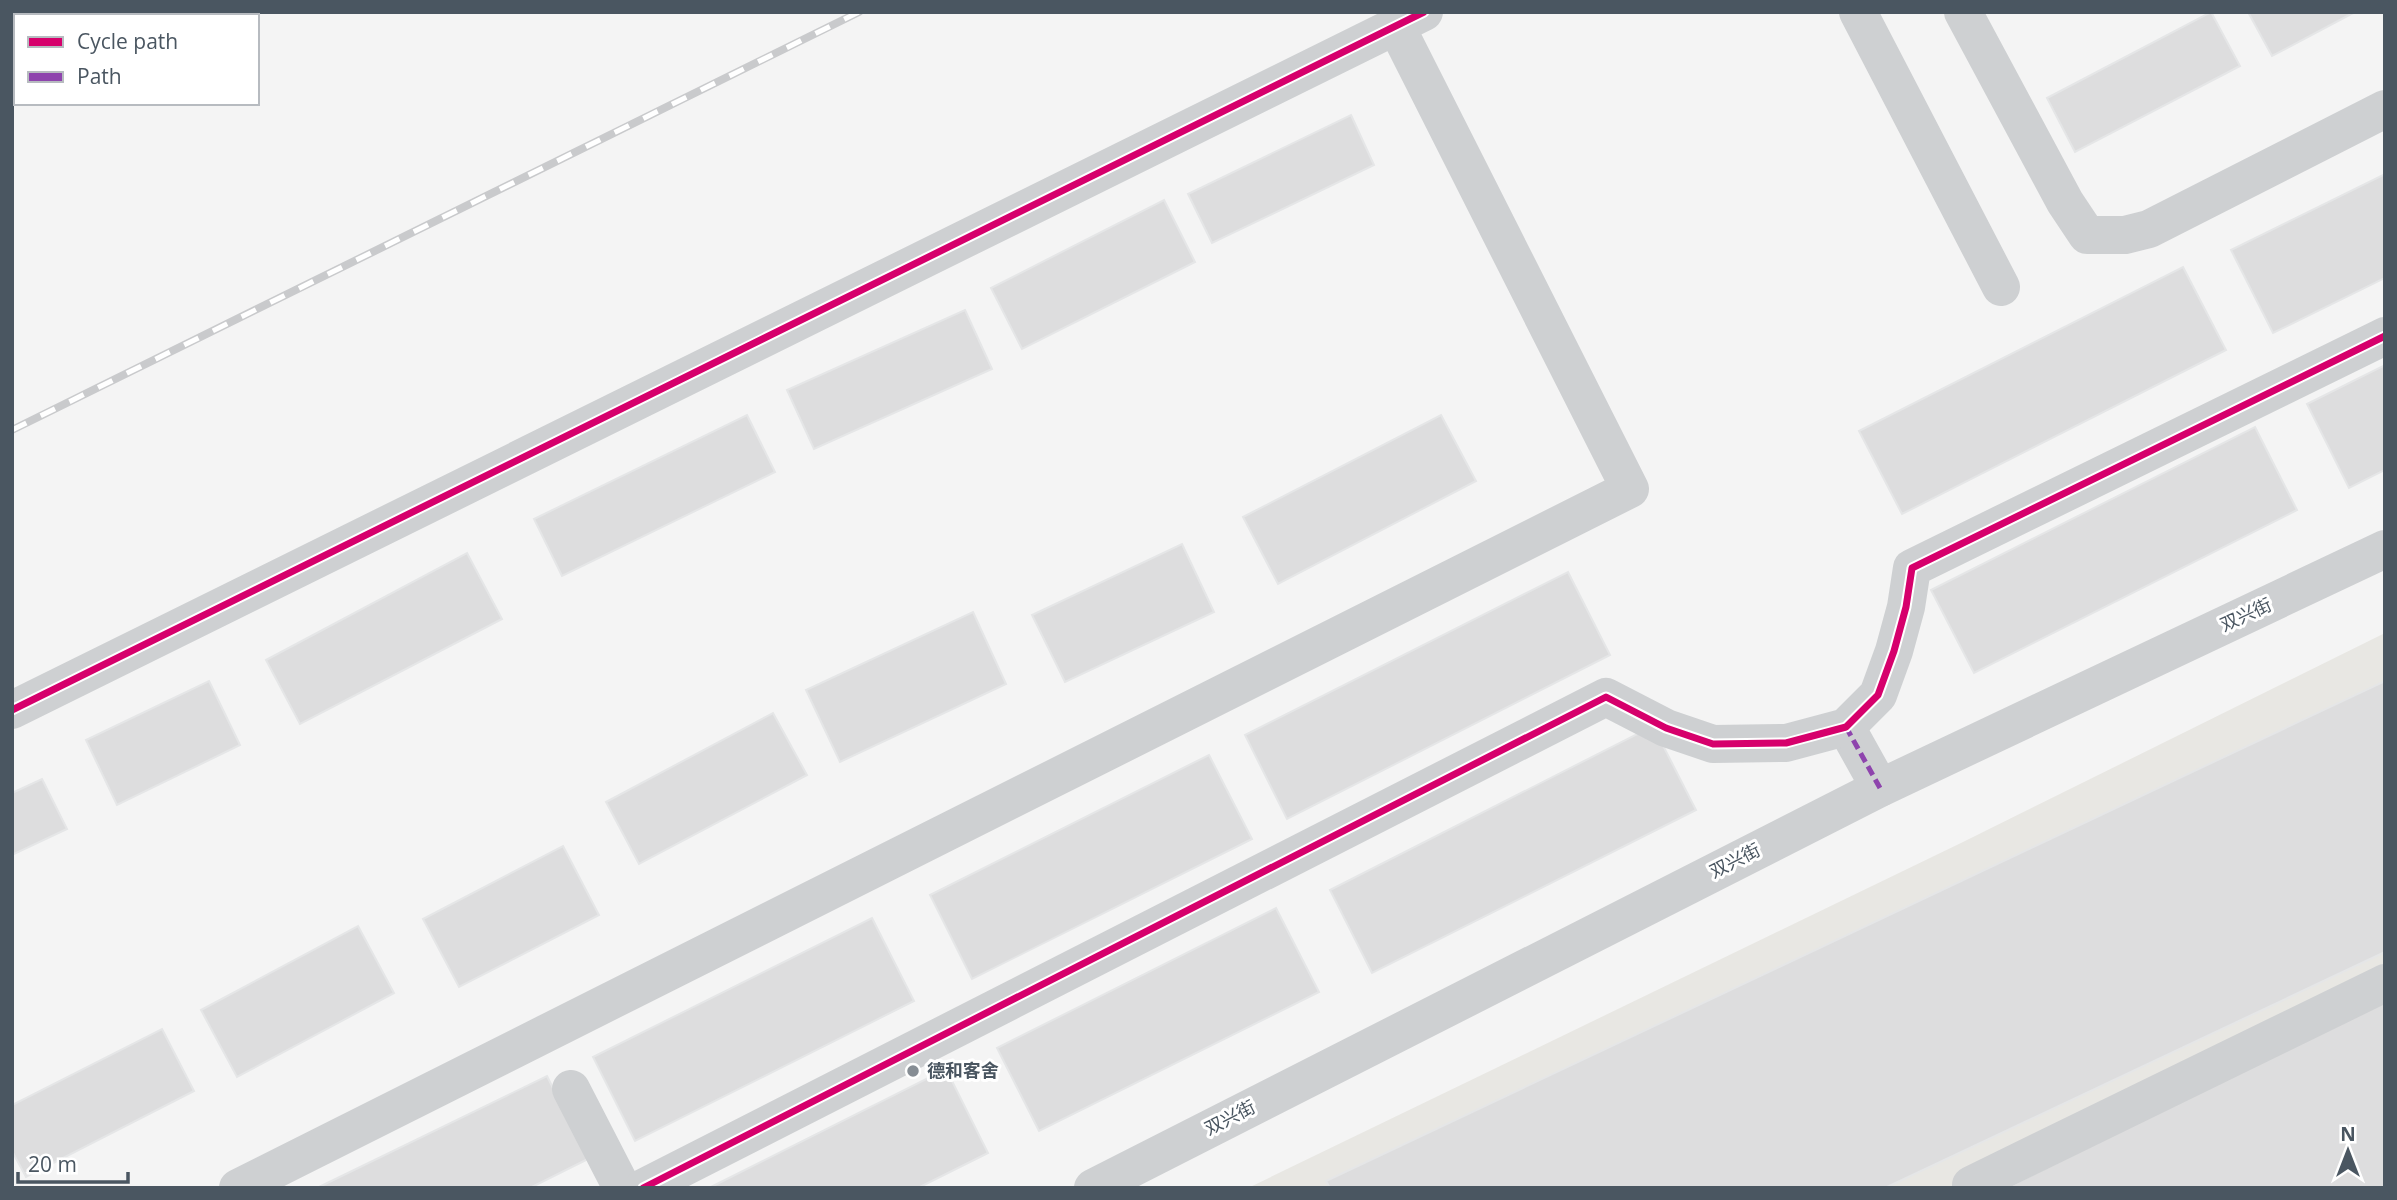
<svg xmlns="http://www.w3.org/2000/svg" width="2397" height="1200" viewBox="0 0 2397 1200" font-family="'Open Sans','Noto Sans SC',sans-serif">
<rect width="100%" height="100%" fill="#f4f4f4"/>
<path fill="#e8e7e3" d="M2385,633V1188H1248L1963,842Z"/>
<g fill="#ddddde" stroke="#e5e6e7" stroke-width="2">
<path d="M2211,12L2240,66L2075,152L2047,98Z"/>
<path d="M2248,12H2355L2272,56Z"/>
<path d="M1351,115L1374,165L1212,243L1188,194Z"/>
<path d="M2385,174V278L2273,333L2231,250Z"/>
<path d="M1164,200L1195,262L1022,349L991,288Z"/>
<path d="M2183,267L2226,350L1902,514L1859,431Z"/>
<path d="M965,310L992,369L814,449L787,390Z"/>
<path d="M2385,365V470L2349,488L2307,404Z"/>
<path d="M747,415L775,472L562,576L534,519Z"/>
<path d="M1441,415L1476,481L1278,584L1243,517Z"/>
<path d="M2255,427L2297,510L1974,673L1931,590Z"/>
<path d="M1182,544L1214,612L1065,682L1032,615Z"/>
<path d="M467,553L502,619L300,724L266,660Z"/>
<path d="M1568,572L1610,655L1287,819L1245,735Z"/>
<path d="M973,612L1006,684L840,762L806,690Z"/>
<path d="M209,681L240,745L117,805L86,740Z"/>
<path d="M2385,681V952L1885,1188H1330L1326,1181Z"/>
<path d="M773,713L807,775L639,864L606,802Z"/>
<path d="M1653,726L1696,810L1372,973L1330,890Z"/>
<path d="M1209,755L1252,839L972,979L930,895Z"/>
<path d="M42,779L67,829L12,855V793Z"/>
<path d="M563,846L599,915L459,987L423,919Z"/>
<path d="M1276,908L1319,992L1039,1131L997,1048Z"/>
<path d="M872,918L914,1001L635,1141L593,1057Z"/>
<path d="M358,926L394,993L237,1077L201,1010Z"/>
<path d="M2385,1000V1188H2006Z"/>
<path d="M162,1029L194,1091L26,1177L12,1151V1105Z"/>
<path d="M946,1069L988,1153L918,1188H709Z"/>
<path d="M547,1076L588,1159L530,1188H317Z"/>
</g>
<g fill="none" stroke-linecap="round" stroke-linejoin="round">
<g stroke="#b9bec3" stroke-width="42">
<g id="highway">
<path d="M44,16L52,12"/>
<path d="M103,16L107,12"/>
<path d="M12,31L16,29"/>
<path d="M12,80L16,78"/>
</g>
</g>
<g stroke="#ced0d2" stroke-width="38">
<path d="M1858,12L2001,287"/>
<path d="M1963,12L2065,202L2087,235H2125L2149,229L2385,109"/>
<path d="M12,710L1424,12"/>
<path d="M1846,727L1880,788"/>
<path d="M571,1089L622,1188"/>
<path d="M1971,1185L2385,983"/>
<path d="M238,1188L1630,489L1396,26"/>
<path d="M643,1188L1606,697L1666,728L1713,744L1786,743L1846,727L1878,695L1894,651L1906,607L1912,568L2385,336"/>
<path d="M1093,1188L1880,788L2385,549"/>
</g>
<use href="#highway" stroke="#bec4c9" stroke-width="38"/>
<g stroke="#c9cacc" stroke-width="8">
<path id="rail" d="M12,430L859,12"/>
</g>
<use href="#rail" stroke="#fff" stroke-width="5" stroke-dasharray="16" stroke-linecap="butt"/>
<path stroke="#8e44ad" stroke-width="5" stroke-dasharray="10 5" stroke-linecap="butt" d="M1846,727L1880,788"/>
<g stroke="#fff" stroke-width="11">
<g id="cycleway">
<path d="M12,710L1424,12"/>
<path d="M643,1188L1606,697L1666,728L1713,744L1786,743L1846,727L1878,695L1894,651L1906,607L1912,568L2385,336"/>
</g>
</g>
<use href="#cycleway" stroke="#d6006c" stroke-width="7"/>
</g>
<circle fill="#868d94" stroke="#fff" stroke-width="2.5" cx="913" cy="1071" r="7"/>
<g text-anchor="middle" stroke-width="6" stroke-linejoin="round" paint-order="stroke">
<g font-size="18" fill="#4a5661" stroke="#fff">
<text transform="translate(2246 615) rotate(-25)" y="6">双兴街</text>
<text transform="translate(1735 861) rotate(-27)" y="6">双兴街</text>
<text transform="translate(1230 1118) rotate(-27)" y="6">双兴街</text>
</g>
<g font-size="18" font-weight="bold" fill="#4a5661" stroke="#fff" text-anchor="start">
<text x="927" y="1077">德和客舍</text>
</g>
</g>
<rect width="2397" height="1200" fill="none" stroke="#4a5661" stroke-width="28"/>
<rect x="14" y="14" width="245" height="91" fill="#ffffff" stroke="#b7bbc0" stroke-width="2"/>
<rect x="28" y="37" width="35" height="10" fill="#d6006c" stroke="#b7bbc0" stroke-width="2"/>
<text x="77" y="49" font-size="21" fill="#4a5661">Cycle path</text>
<rect x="28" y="72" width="35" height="10" fill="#8e44ad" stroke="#b7bbc0" stroke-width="2"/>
<text x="77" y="84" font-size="21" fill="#4a5661">Path</text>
<g transform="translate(2348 1151)" stroke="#ffffff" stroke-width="5" paint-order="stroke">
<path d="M0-5L12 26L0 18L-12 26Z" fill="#4a5661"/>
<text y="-10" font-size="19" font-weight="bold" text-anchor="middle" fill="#4a5661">N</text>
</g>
<path d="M18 1172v10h110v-10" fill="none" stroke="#4a5661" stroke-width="3.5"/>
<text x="28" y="1172" font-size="21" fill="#4a5661" stroke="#ffffff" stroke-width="5" paint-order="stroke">20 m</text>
</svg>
